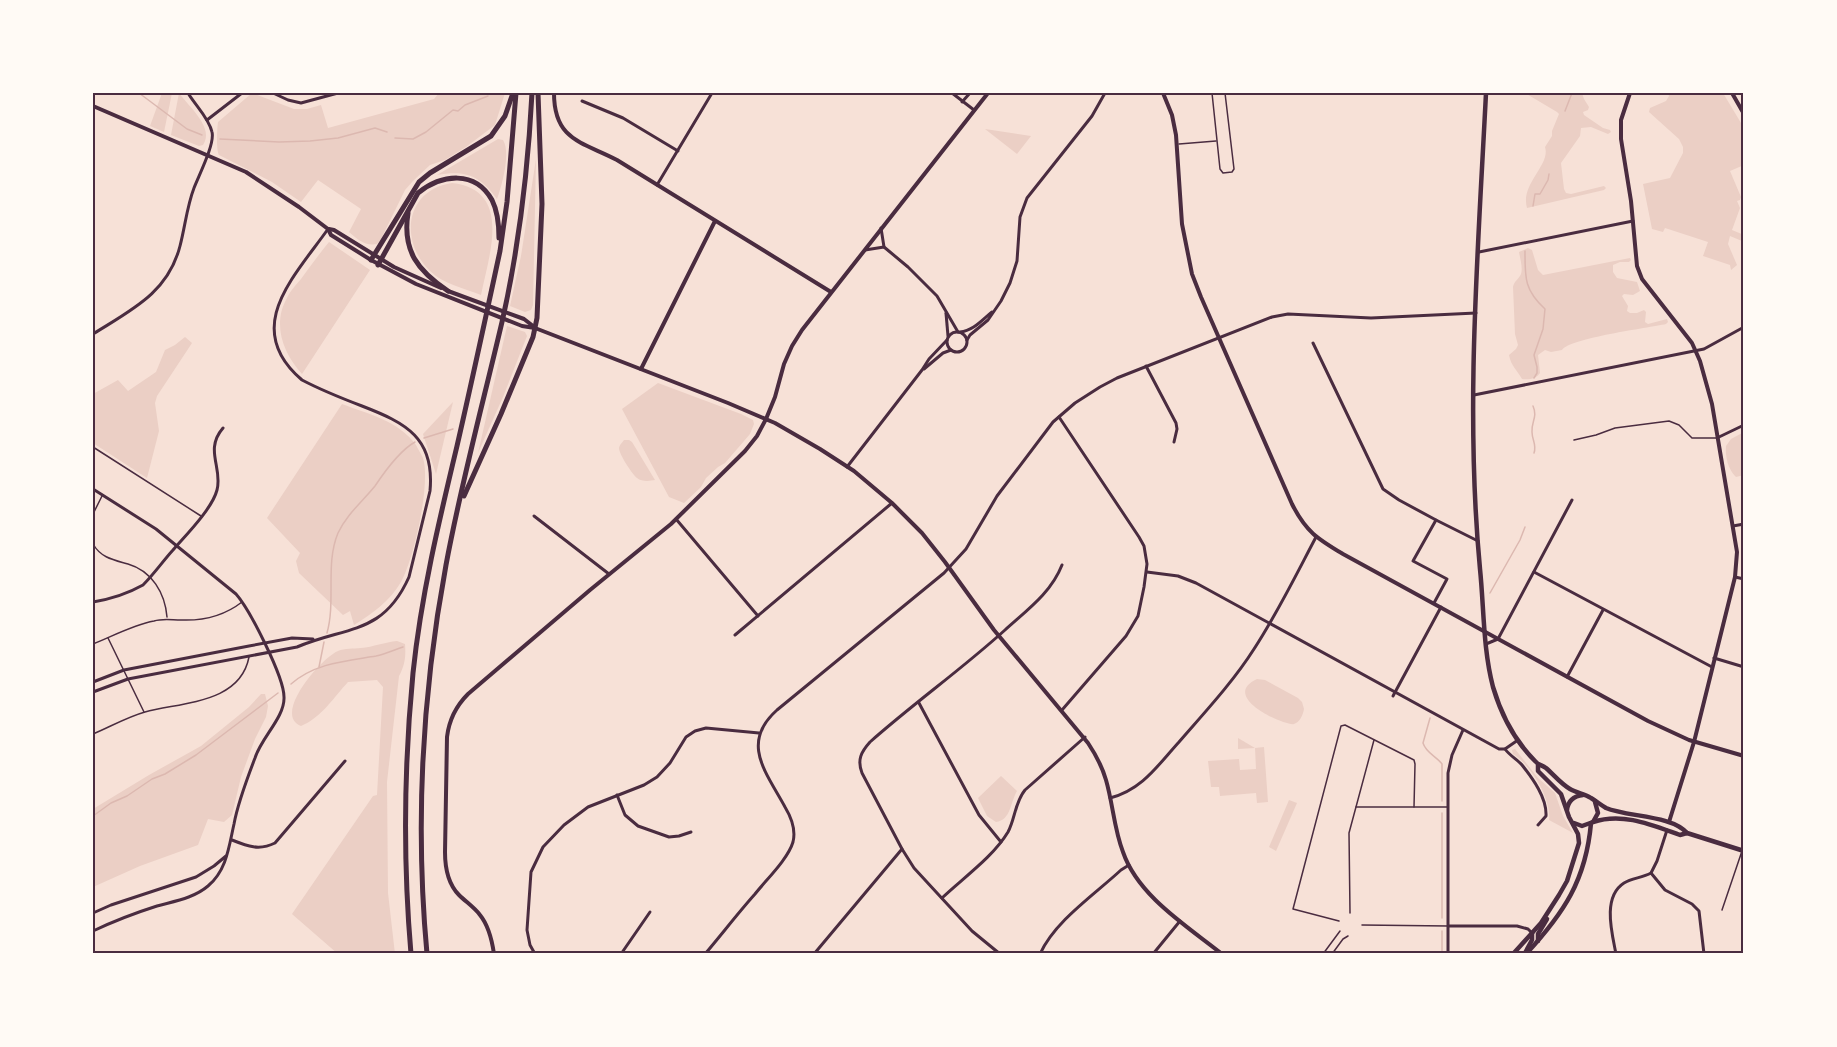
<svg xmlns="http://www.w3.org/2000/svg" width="1837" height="1047" viewBox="0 0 1837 1047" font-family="Merriweather,serif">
<rect width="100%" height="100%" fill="#f7e1d7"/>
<g fill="#ebcfc5">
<path d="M162,93H172L164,132L150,126Z"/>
<path d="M179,93C189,107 215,128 203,145L199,146L171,135Z"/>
<path d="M252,93L294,109H307L321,105L328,128L434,99L439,93H505L495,125L466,147L445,160L430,165L413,181L405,190L380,241L377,244C365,246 358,240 349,232L361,209L318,180L301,202L272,182L219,155C216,150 217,129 218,122Z"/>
<path d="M1525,93H1582L1584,99L1589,107L1588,110L1583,112L1584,115L1603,128L1610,130L1611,132L1608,134L1591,127L1581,128L1580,136L1561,163L1564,189L1566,193L1571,194L1604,186L1606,188L1604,190L1527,208C1520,184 1551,165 1545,147L1552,136V131L1559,114L1557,112Z"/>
<path d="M1668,93H1723L1744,128V165L1730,171L1741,197L1740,200L1737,201L1740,208L1732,230L1744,235L1742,241L1730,236L1728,244L1737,265L1731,270L1730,265L1703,256L1708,242L1665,228L1663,232L1652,229L1643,184L1670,178L1683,153V147L1679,139L1649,112L1650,108L1666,101L1669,96Z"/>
<path d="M985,129L1031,136L1017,154Z"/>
<path d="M498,139L503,140C511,153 502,185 497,199C480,176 466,170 437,175Z"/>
<path d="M536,159L533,305L531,310L525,312L510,306L521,256Z"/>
<path d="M452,183C513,190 489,255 481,295C464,288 443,284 430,271C399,241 405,190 452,183Z"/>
<path d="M329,242L370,270L302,374C283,353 272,324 287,298C290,291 296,285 301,279C310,267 319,254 329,242Z"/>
<path d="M1528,248L1532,250L1538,270L1543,275L1630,258L1631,260L1629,262H1620L1613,265V272L1617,278L1637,282L1640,291L1633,295L1624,294L1622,296L1628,306L1627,311L1630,313H1637L1644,310L1646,312L1645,322L1648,324L1667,319L1668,322L1666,324C1648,328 1570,338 1562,350L1551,352L1545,350L1538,355L1540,373C1536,379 1529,380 1522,379C1517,370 1511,366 1509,355L1516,349L1518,345L1515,334L1513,287C1514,281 1519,279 1521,274C1523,268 1520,258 1519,252Z"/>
<path d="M507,326L525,332L527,336L503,397L478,453Z"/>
<path d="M185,337L192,343L157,396L155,403L159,431L147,478L93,443V394L118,380L128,391L156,372L165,350L175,345Z"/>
<path d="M658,383L741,414L753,420L754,424L750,434L725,463L718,467L706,478L701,487L684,503L669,497L622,409Z"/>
<path d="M453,402L436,474L423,434Z"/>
<path d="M342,404C368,414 399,421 416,445C418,449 421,454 423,458C431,483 414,559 401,582C390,601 372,614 354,625L350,611L343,615L299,573L296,561L300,553L267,518Z"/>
<path d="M1744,432V475L1736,477C1728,470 1725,456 1726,446L1731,439Z"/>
<path d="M624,440H629L632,442L655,480C650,481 642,482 637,478C632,474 619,454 619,448C620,444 622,443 624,440Z"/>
<path d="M397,641L405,644C406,656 405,665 399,676L387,782L388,893L395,954H338L292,914L373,796L377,795L383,687L377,680L348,682C334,697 321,718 301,726C272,715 321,658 338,651C345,648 353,649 361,648C373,647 385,642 397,641Z"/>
<path d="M1257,679L1265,680L1298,698L1302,702L1304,709C1303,715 1300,722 1294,724C1287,727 1218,697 1257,679Z"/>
<path d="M261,694H265L268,706L266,717L255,739L241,777L232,815L224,822L208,819L198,845L140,866L93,887V809L149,775L201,746L249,707Z"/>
<path d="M1238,738L1255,748L1264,747L1268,802L1257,803L1256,793L1220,796L1219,787H1211L1208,761L1239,759L1240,770L1256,769L1255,748L1238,749Z"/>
<path d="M1515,749L1538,778L1555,793L1563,816L1573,833L1549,820C1552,799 1530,764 1513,754L1512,750Z"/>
<path d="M1001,776L1017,791C1010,803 1011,820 996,822L987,816L978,798Z"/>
<path d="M1289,800L1297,803L1276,851L1269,847Z"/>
</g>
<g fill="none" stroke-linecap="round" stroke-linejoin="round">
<g stroke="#dcb8b0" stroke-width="1.5">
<path d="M139,93L187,129L202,135"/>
<path d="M1565,111L1572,93"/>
<path d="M395,138L413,139L426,132L453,110L458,111L465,105L488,96"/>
<path d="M220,139L279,142L310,141L338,138L375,128L387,132"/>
<path d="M1533,206L1535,194H1540L1548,180L1549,174"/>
<path d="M1525,251C1525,277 1524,290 1545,309L1543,329L1534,355L1537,367V373L1534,378"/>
<path d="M1533,406C1538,417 1531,422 1532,432C1532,440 1537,445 1534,453"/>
<path d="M424,438L453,429"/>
<path d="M1490,593L1520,540L1525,527"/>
<path d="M327,633C336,601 325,564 338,533C347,514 362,502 375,486C385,471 399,451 415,442"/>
<path d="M319,667L324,642"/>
<path d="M291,684C315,663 346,661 376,656C385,654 394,650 403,647"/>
<path d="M1430,718L1423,743C1426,753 1436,756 1442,764V801"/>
<path d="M93,816L111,803L127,796L152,779L165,774L196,755L278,693"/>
<path d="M1442,918V813"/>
<path d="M1442,954V931"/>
</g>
<g stroke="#4a2c40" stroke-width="1.5">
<path d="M1212,93L1220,169L1223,173L1232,172L1234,169L1225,93"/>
<path d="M1179,144L1216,141"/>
<path d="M1574,440L1596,435L1615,428L1669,421L1679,425L1692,438H1717"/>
<path d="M93,447L201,516"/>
<path d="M93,514L102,496"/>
<path d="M93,544C101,558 114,560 128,564C152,571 165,593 167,617"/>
<path d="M108,638L144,712"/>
<path d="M93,644C113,636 133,625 154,621C163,618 172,620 181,620C204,621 224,616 242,602"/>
<path d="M93,734C110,727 127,717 145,712C181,702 240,704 249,657"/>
<path d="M1356,807H1448"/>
<path d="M1722,910L1742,851"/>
<path d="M1350,913L1349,833L1374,740"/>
<path d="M1339,921L1293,909L1341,726L1345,725L1414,760L1415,764L1414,807"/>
<path d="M1362,925L1448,926"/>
<path d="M1323,954L1340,931"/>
<path d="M1332,954L1343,939L1348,936"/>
</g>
<g stroke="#4a2c40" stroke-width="3">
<path d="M273,93L288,100L301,103L338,93"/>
<path d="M952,93L974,110"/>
<path d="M582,101L623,118L678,151"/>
<path d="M962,102L970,93"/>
<path d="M207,120L242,93"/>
<path d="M657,185L712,93"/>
<path d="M881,228L884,247L908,267L937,296L958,332"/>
<path d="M865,250L884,247"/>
<path d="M1479,252L1633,221"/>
<path d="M946,313L948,336"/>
<circle cx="957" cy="342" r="10"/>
<path d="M960,332C973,331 982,320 992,312"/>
<path d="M93,334C131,310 168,293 180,246C185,227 187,206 194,188C199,175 215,144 212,132C209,118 195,105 188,93"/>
<path d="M967,340L970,335L988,320L1001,301L1010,283L1017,261L1020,217L1027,198L1092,116L1105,93"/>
<path d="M1313,343L1383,489L1399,500L1436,520L1478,541"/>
<path d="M1146,366L1176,423L1177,429L1174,442"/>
<path d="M924,369L943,353L951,350"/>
<path d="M1474,395L1704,349L1744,327"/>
<path d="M1059,417L1139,537L1144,546L1147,564L1144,587L1138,616L1126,636L1062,710"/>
<path d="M1719,437L1744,425"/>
<path d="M847,467L922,370L929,359L947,340"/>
<path d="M93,489L156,529L236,594C250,610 284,677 284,697C285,717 261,738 255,758C247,779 238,802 234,824C229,846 227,870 208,886C194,898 175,901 157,906C135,913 114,921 93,931"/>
<path d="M534,516L609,574"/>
<path d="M676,519L758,616"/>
<path d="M1733,526L1744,524"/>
<path d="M1147,572L1178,576L1196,583L1499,749H1505L1518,740"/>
<path d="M1534,572L1712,667"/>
<path d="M1735,577L1744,579"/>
<path d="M93,602C111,599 127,594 143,585C154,574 163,561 173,550C186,535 212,509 217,490C223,468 204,450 223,428"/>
<path d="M1434,603L1447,579L1413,561L1436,520"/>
<path d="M735,635L892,503"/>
<path d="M1486,644L1498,639L1572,500"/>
<path d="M1714,658L1744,667"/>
<path d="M1567,677L1603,610"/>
<path d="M93,682L124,670L249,646L292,638L313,639"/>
<path d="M93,692L128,679L297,647C347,626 383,635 409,577L430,491C435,438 406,423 362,406C341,398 321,390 302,380C241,328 294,277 328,229"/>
<path d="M1393,696L1441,607"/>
<path d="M919,703L979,815L1001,842"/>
<path d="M1505,749C1510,756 1517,759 1522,765C1533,779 1547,798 1546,816L1538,825"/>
<path d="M617,795L625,815L638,826L669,837L679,836L691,832"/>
<path d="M1110,798C1142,790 1158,765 1179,742C1205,712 1233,682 1254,649C1277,614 1296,575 1316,537"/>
<path d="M232,840C247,846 259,851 275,843L345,761"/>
<path d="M1651,873L1665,890L1692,904L1699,911L1704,954"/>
<path d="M942,898C963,878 993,857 1008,832C1015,819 1015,802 1025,790L1085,737"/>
<path d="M93,913L111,905L196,877L214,866L226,856"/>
<path d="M1449,926H1517L1528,929L1532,933"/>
<path d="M535,954L530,945L527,930L531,872L543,847L564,825L588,807L644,785L657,777L670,763L686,737L695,731L706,728L759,733"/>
<path d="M621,954L650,912"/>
<path d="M705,954C722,934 738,913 755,894C766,880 788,859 793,842C796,830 791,817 785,807C766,772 740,743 777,710L944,573L966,549L997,496L1053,422L1075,403L1100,387L1117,378L1272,317L1288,314L1371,318L1476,313"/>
<path d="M814,954L902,849"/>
<path d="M1000,954L972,931L914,868L902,849L862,773C857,760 861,752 870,742C914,703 962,669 1005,630C1027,610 1051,593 1062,565"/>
<path d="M1040,954C1055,921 1094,895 1121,870L1129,865"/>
<path d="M1153,954L1180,921"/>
<path d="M1448,954V773L1452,755L1463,730"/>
<path d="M1616,954C1612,933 1602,897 1624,883C1632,878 1642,878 1651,873L1657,861L1667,830"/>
</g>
<g stroke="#4a2c40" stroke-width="4">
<path d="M554,93C554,141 583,142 617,160L831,292"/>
<path d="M1163,93L1172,115L1176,135L1182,224L1192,274L1201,297L1292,504C1306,532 1318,539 1343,554L1648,721L1689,740L1744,756"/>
<path d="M1630,93L1621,120V139L1631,201L1637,266L1642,279L1692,343L1700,361L1712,404L1737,552L1735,577L1694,742L1669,822"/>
<path d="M1732,93L1744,114"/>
<path d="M93,106L246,172L299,207L328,229L331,235L371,260"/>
<path d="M329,229L334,230L394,267L441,288"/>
<path d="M641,369L715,221"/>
</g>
<g stroke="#4a2c40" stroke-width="4">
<path d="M371,260L416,284L522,326L535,328L728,403L775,423L820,449L854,471L892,503L922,533L945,562L994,630L1088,743C1096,755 1102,766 1106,780C1113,804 1114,829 1123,852C1138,896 1187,926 1222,954"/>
<path d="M448,291L524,319L533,326"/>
<path d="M494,954C492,940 489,926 480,915C474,907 466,902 459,895C448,884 445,868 445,852L447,737C449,720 456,706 468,694L590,590L671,524L745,451L757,436L766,419L775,397L784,364L792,346L802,330L988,93"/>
</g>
<g stroke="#4a2c40" stroke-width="4.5">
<path d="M1486,93C1478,252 1465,411 1480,569C1484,608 1483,649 1493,687C1501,714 1515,741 1535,761C1538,765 1542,765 1546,768C1554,775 1561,784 1570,789C1577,793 1585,794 1591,798C1596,801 1601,805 1606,808C1627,817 1672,815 1687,833"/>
<path d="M1567,810C1568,801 1574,796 1583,795"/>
<path d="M1593,822C1623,812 1652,825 1680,835L1687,833L1744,851"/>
<path d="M1574,823L1582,826L1593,822L1598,813L1595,802"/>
<path d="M1538,941V934L1547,919"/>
<path d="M1525,953L1532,940V933"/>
<path d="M1513,954L1541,923L1559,895L1567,881L1579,843L1578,834L1569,817L1561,794L1538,771V765"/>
<path d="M1526,954C1564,913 1586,880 1591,823"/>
</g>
<g stroke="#4a2c40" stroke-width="5">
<path d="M408,213C402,251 418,271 448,291"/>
<path d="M371,260L419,182L430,173L491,136L505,116L513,93"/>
<path d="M378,265L418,193C442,174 475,170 492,200C498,212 499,225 499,238"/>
<path d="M464,496L501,414L533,337L537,318L542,204L538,93"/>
<path d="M411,954C403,861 404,766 413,673C421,596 439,521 457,446C472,381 486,316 500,251L507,202L516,93"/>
<path d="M427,954C415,824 422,694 446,565C461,484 483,403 502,322C519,247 528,170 532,93"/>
</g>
</g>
<rect width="1837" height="1047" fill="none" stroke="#fffaf5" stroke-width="189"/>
<rect x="94" y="94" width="1648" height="858" fill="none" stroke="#4a2c40" stroke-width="2"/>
</svg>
